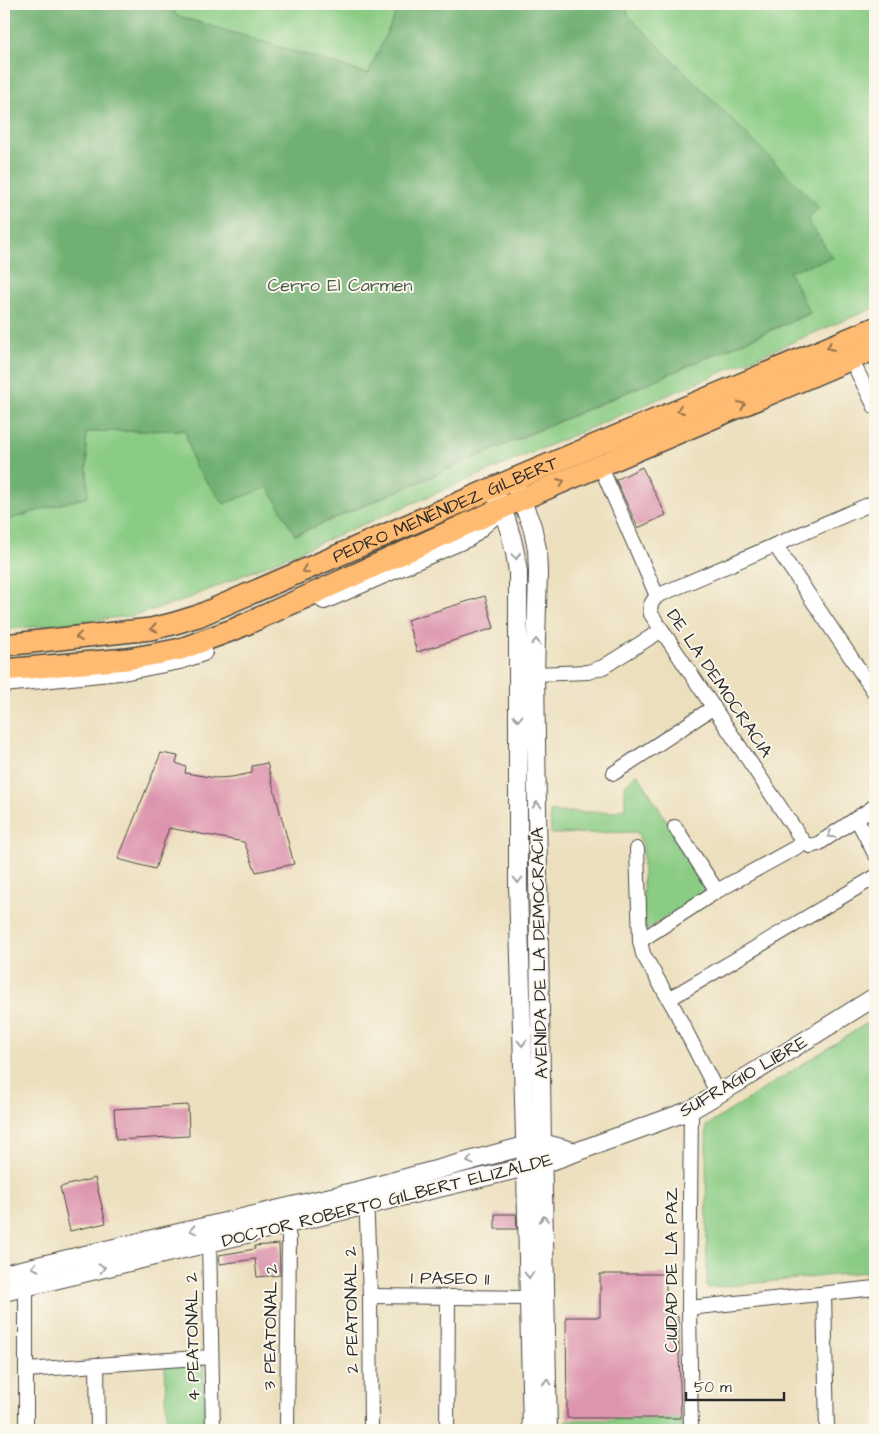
<svg xmlns="http://www.w3.org/2000/svg" width="879" height="1434" viewBox="0 0 879 1434" font-family="'Architects Daughter',sans-serif">
<rect width="100%" height="100%" fill="#fbf7ec"/>
<filter id="ink" filterUnits="userSpaceOnUse"><feTurbulence type="fractalNoise" baseFrequency=".02" numOctaves="2"/><feDisplacementMap in="SourceGraphic" scale="10" xChannelSelector="R" yChannelSelector="G"/><feConvolveMatrix kernelMatrix="1 2 1 2 8 2 1 2 1" color-interpolation-filters="sRGB"/></filter>
<filter id="wash" filterUnits="userSpaceOnUse"><feTurbulence type="fractalNoise" baseFrequency=".0096" numOctaves="4" result="noise"/><feDisplacementMap in="SourceGraphic" scale="20" xChannelSelector="R" yChannelSelector="G"/><feGaussianBlur stdDeviation="1.12" result="paint"/><feColorMatrix in="noise" values="0 0 0 0 0 0 0 0 0 0 0 0 0 0 0 0 0 1.4 0 .05"/><feComposite in="paint" operator="in"/></filter>
<g filter="url(#wash)">
<rect width="100%" height="100%" fill="#ecdfbd"/>
<g fill="#8acc84" stroke="#5a7c58">
<path d="M173,4H400L368,74L175,15Z"/>
<path d="M627,4H875V308L847,319L180,602L131,616L4,630V521L53,506L88,497L86,432L185,430L194,465L268,487L296,535L809,314L789,271L628,15Z"/>
<path d="M637,773L709,889L643,932V846L637,832L551,834L550,812H615L625,807V785Z"/>
<path d="M875,1018V1271L707,1288L706,1126Z"/>
<path d="M203,1363L206,1430H167L165,1365Z"/>
<path d="M682,1419V1430H566V1420Z"/>
</g>
<path fill="#6fb072" stroke="#4d6e4e" d="M4,4H173L175,15L368,74L400,4H627L628,15L819,207L808,220L833,258L789,271L810,313L295,535L268,487L224,504L194,465L185,430L86,432L88,497L53,506L4,521Z"/>
<g id="blocks">
<g fill="#dd94ae">
<path d="M642,467L666,515L638,528L616,480Z"/>
<path d="M485,596L494,628L417,652L407,620Z"/>
<path d="M161,753L178,756L176,763L186,767L185,773L216,778L232,777L252,773V766L267,763L294,864L256,872L244,842L169,828L155,869L118,859Z"/>
<path d="M188,1105L189,1136L116,1140L114,1109Z"/>
<path d="M95,1178L106,1223L70,1231L60,1187Z"/>
<path d="M495,1214H516L517,1229H495Z"/>
<path d="M279,1244L280,1275L257,1277L255,1259L220,1264L219,1255L255,1249L254,1246Z"/>
<path d="M600,1274H666V1316H678L681,1418H567L566,1317H600Z"/>
</g>
</g>
</g>
<g filter="url(#ink)">
<use href="#blocks" fill-opacity="0" stroke="#484641" stroke-width="1"/>
<g fill="none" stroke-linecap="round" stroke-linejoin="round">
<g stroke="#484641" stroke-width="16">
<g id="minor">
<path d="M851,359L875,407"/>
<path d="M600,465L657,596"/>
<path d="M875,502L657,596C651,603 649,606 651,614L804,843L810,846L818,844L875,806"/>
<path d="M775,545L875,693"/>
<path d="M535,674L588,672L603,667L662,630"/>
<path d="M614,773L714,707"/>
<path d="M857,819L875,854"/>
<path d="M675,827L717,891"/>
<path d="M637,849L640,941L643,954L674,1008L718,1094"/>
<path d="M640,941L717,891L804,843"/>
<path d="M669,999L875,877"/>
<path d="M691,1110L689,1308L691,1430"/>
<path d="M366,1195L370,1296L371,1430"/>
<path d="M286,1225L289,1238L287,1430"/>
<path d="M209,1242L213,1430"/>
<path d="M26,1286V1430"/>
<path d="M824,1294L827,1430"/>
<path d="M370,1296L529,1298"/>
<path d="M689,1308L875,1288"/>
<path d="M97,1365L98,1430"/>
<path d="M26,1370L211,1357"/>
<path d="M447,1430L448,1297"/>
</g>
</g>
<g stroke="#484641" stroke-width="20">
<g id="tertiary">
<path d="M516,487L532,526L537,549L538,573L535,674L542,1143L548,1430"/>
<path d="M497,497C508,521 515,546 518,572V885L526,1173L532,1430"/>
<path d="M324,600L469,537L492,517"/>
<path d="M4,683L128,670L180,660L203,652"/>
<path d="M4,1274L365,1189L525,1146L542,1143L576,1152"/>
<path d="M4,1292L526,1167L543,1164L691,1110L737,1083L875,997"/>
</g>
</g>
<g stroke="#484641" stroke-width="24">
<g id="primary">
<path id="s1" d="M4,645L151,629L172,624L198,616L512,480L875,328"/>
<path d="M4,670L127,659L156,654L181,649L235,629L522,499L875,349"/>
</g>
</g>
<use href="#minor" stroke="#fff" stroke-width="14"/>
<use href="#tertiary" stroke="#fff" stroke-width="18"/>
<use href="#primary" stroke="#ffbb71" stroke-width="21"/>
</g>
<defs><path id="oneway-chevron" d="M-2-3.5L2.5 0L-2 3.5" fill="none" stroke-width="1.6" stroke-linecap="round" stroke-linejoin="round" transform="scale(1.25)"/></defs>
<g stroke="#95734e">
<use href="#oneway-chevron" transform="translate(830 347) rotate(157)"/>
<use href="#oneway-chevron" transform="translate(742 405) rotate(-23)"/>
<use href="#oneway-chevron" transform="translate(680 410) rotate(157)"/>
<use href="#oneway-chevron" transform="translate(561 482) rotate(-23)"/>
<use href="#oneway-chevron" transform="translate(305 570) rotate(157)"/>
<use href="#oneway-chevron" transform="translate(154 628) rotate(169)"/>
<use href="#oneway-chevron" transform="translate(79 637) rotate(174)"/>
</g>
<g stroke="#a0a0a0">
<use href="#oneway-chevron" transform="translate(516 556) rotate(82)"/>
<use href="#oneway-chevron" transform="translate(536 642) rotate(-88)"/>
<use href="#oneway-chevron" transform="translate(518 718) rotate(90)"/>
<use href="#oneway-chevron" transform="translate(537 805) rotate(-91)"/>
<use href="#oneway-chevron" transform="translate(831 835) rotate(147)"/>
<use href="#oneway-chevron" transform="translate(518 880) rotate(90)"/>
<use href="#oneway-chevron" transform="translate(522 1043) rotate(88)"/>
<use href="#oneway-chevron" transform="translate(470 1161) rotate(165)"/>
<use href="#oneway-chevron" transform="translate(544 1219) rotate(-91)"/>
<use href="#oneway-chevron" transform="translate(193 1230) rotate(167)"/>
<use href="#oneway-chevron" transform="translate(35 1267) rotate(167)"/>
<use href="#oneway-chevron" transform="translate(102 1268) rotate(-14)"/>
<use href="#oneway-chevron" transform="translate(529 1275) rotate(89)"/>
<use href="#oneway-chevron" transform="translate(547 1382) rotate(-91)"/>
</g>
</g>
<g text-anchor="middle" stroke-width="4" stroke-linejoin="round" paint-order="stroke">
<g font-size="18" fill="#485b46" stroke="#fbf7ec">
<text x="340" y="291">Cerro El Carmen</text>
</g>
<g font-size="18" fill="#2b2b2b" stroke="#fbf7ec">
<text dy="6" stroke="none"><textPath href="#s1" startOffset="466">PEDRO MENÉNDEZ GILBERT</textPath></text>
<text transform="translate(720 683) rotate(56)" y="6">DE LA DEMOCRACIA</text>
<text transform="translate(539 953) rotate(-91)" y="6">AVENIDA DE LA DEMOCRACIA</text>
<text transform="translate(743 1076) rotate(-30)" y="6">SUFRAGIO LIBRE</text>
<text transform="translate(387 1200) rotate(-14)" y="6">DOCTOR ROBERTO GILBERT ELIZALDE</text>
<text transform="translate(671 1270) rotate(-90)" y="6">CIUDAD DE LA PAZ</text>
<text transform="translate(450 1278) rotate(1)" y="6">1 PASEO 11</text>
<text transform="translate(351 1310) rotate(-91)" y="6">2 PEATONAL 2</text>
<text transform="translate(270 1327) rotate(-89)" y="6">3 PEATONAL 2</text>
<text transform="translate(192 1337) rotate(-91)" y="6">4 PEATONAL 2</text>
</g>
</g>
<rect width="879" height="1434" fill="none" stroke="#fbf7ec" stroke-width="20"/>
<path d="M686 1392v8h98v-8" fill="none" stroke="#2b2b2b" stroke-width="2.5"/>
<text x="694" y="1392" font-size="15" fill="#2b2b2b" stroke="#fbf7ec" stroke-width="4" paint-order="stroke">50 m</text>
</svg>
